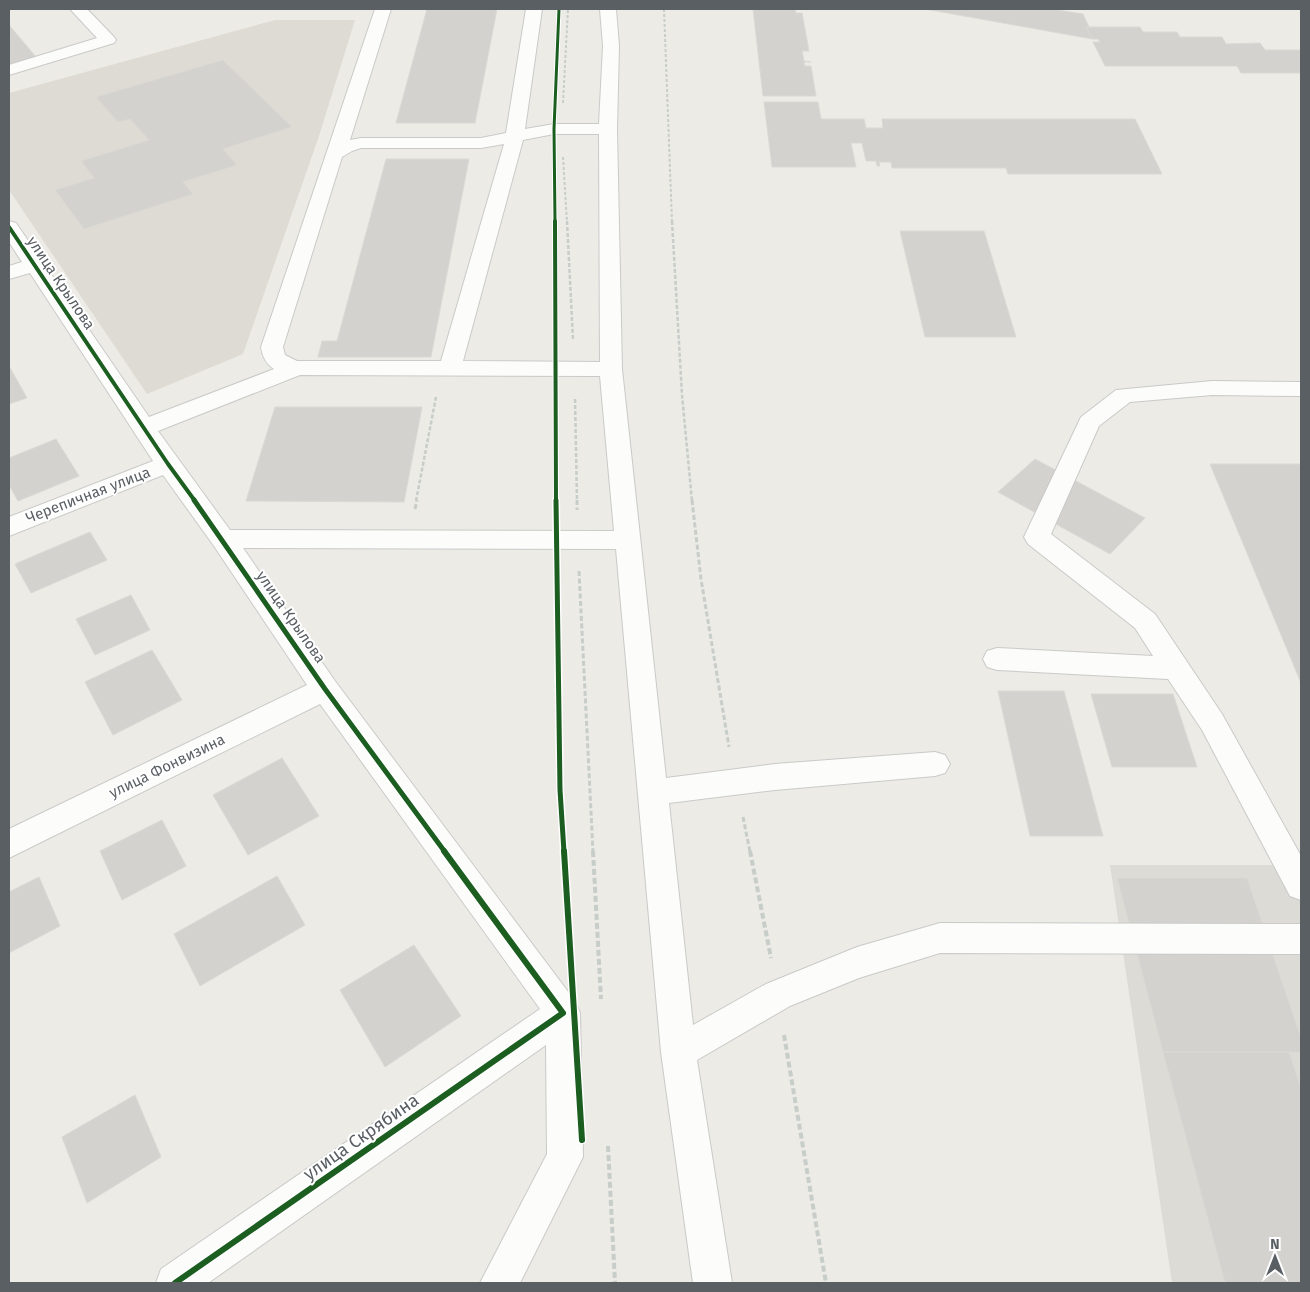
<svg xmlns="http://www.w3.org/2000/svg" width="1310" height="1292" viewBox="0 0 1310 1292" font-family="'Fira Sans',sans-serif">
<rect width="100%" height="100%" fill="#ecebe5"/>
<path fill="#dddbd6" d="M1110,865H1301V1283H1172Z"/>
<path fill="#dedbd4" d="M275,20H355L319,136L243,354L147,394L9,190V93Z"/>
<g fill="#d3d2cf" stroke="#dbd9d4">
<path d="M427,9H497L475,123H396Z"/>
<path d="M753,9H795L796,13H802L809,51H802L804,61L811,62H804L805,66H811L816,96H763Z"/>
<path d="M925,9H1051L1083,14L1089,27H1086L1092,39Z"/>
<path d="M9,25L36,57L9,64Z"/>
<path d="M1086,27H1140L1143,32H1177L1180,37H1222L1226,44L1260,43L1265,50H1301V73H1241L1237,66H1105L1093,42H1100L1098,39H1092Z"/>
<path d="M223,60L292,127L223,149L237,165L183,182L193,194L84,229L55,190L94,178L81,161L149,140L130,119L118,122L96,97Z"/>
<path d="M764,102H818L821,119H864L866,128H883L882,119H1135L1162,174H1008L1006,168H892L891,162H879L880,166H877L876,161H866L862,143H851L856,167H772Z"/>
<path d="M386,159H469L431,357H318L322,341H337Z"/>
<path d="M900,231H984L1016,337H925Z"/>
<path d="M9,366L27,398L9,404Z"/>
<path d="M275,407H422L404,502L246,501Z"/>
<path d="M56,439L79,476L18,501L9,485V458Z"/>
<path d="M1035,459L1145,518L1110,554L998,492Z"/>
<path d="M1210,464H1301V683Z"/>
<path d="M90,532L107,560L31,593L15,564Z"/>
<path d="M131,595L150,630L95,655L76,619Z"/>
<path d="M152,650L182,700L113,735L85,682Z"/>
<path d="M998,691H1064L1103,836H1030Z"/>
<path d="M1091,694H1173L1197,767H1112Z"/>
<path d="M282,758L319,816L248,855L213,795Z"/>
<path d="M162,820L186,866L122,900L100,851Z"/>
<path d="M277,876L305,925L200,986L174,934Z"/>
<path d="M39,877L60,926L9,953V892Z"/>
<path d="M1117,878H1247L1301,1038V1052H1163Z"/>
<path d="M414,945L461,1016L385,1067L340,990Z"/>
<path d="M1163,1052H1289L1301,1089V1283H1225Z"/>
<path d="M135,1095L161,1157L87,1203L62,1137Z"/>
</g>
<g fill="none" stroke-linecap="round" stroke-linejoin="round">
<g stroke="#c9cac9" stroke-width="2">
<g id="minor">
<path d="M70,9H87L114,37L116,40L114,43L9,75V65L97,38Z"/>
<path d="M375,9H391L350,140L361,138H481L506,133L526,9H542L525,129L554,124H599L603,46L600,9H616L619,46L617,129L622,369L666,778L775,764L935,752L945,755L950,764L945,773L935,776L775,790L669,803L693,1025L766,984L857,947L940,923L1301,924V954L940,953L859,978L790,1006L697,1060L732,1283H693L661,1052L616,549L243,548L335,681L575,1001L580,1013L583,1157L520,1283H480L547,1154L546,1045L208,1283H156L161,1269L540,1009L320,704L9,858V829L307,685L214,546L163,475L9,536V517L153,461L30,273L9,279V266L22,262L9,242V221L16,223L149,417L274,369C266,364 262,356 261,347ZM554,134H599L600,362L463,361L523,140ZM504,144L441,361H297L285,355L283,347L342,157L352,151L361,148H481ZM300,375L600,376L614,531L230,530L158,431Z"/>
<path d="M1212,381L1301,382V396L1212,395L1130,402L1099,426L1051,534L1155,614L1222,714L1301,856V900L1290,896L1202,730L1168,679L997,670L987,667L983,659L987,651L997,648L1153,656L1135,628L1028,544L1024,537L1081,417L1116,390Z"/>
</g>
</g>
<g stroke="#c7cdc9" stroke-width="2" stroke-dasharray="3 2" stroke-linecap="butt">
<path d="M664,9L672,222"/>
<path d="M563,103L568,9"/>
<path d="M563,157L567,222"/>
</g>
<g stroke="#c7cdc9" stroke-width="2.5" stroke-dasharray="4 2" stroke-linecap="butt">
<path d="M567,221L573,340"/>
<path d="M672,221L682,395L692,501"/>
<path d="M575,399L577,501"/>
<path d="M416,501L436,397"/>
</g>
<g stroke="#c7cdc9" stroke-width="3" stroke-dasharray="5 2.5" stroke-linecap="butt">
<path d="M577,500V510"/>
<path d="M692,500L701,579L729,747"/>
<path d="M415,509L417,500"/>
<path d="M579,571L593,852"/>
<path d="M743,817L750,852"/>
</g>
<g stroke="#c7cdc9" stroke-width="4" stroke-dasharray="6 3" stroke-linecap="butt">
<path d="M593,851L601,999"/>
<path d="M750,851L771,958"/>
<path d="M784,1035L826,1283"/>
<path d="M608,1146L615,1283"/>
</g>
<use href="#minor" fill="#fcfcfb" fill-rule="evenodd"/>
<g stroke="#fff" stroke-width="5">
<path id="cycleway-far3" d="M555,222L554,129L559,9"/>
</g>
<g stroke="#fff" stroke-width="6">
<g id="cycleway-far2">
<path d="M555,221L556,501"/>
<path d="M9,227L168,464L195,501"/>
</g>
</g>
<g stroke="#fff" stroke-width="8">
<g id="cycleway-far1">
<path d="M194,500L325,689L445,852"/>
<path d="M556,500L560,790L564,852"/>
</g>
</g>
<g stroke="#fff" stroke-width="9">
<g id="cycleway">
<path d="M564,851L582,1140"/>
<path d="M175,1283L563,1013L444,851"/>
</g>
</g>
<use href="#cycleway-far3" stroke="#1b5e20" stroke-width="3"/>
<use href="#cycleway-far2" stroke="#1b5e20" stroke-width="4"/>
<use href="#cycleway-far1" stroke="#1b5e20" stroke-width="5"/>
<use href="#cycleway" stroke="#1b5e20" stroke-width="6"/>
</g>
<g text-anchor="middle" stroke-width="4" stroke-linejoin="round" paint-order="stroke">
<g font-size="15" fill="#5a5f64" stroke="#fff">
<text transform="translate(61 283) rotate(56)" y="5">улица Крылова</text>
<text transform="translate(88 495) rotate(-21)" y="5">Черепичная улица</text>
<text transform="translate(291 617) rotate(55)" y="5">улица Крылова</text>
<text transform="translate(167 766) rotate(-26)" y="5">улица Фонвизина</text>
</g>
<g font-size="18" fill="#5a5f64" stroke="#fff">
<text transform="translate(361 1137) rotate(-35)" y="6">улица Скрябина</text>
</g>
</g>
<rect width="1310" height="1292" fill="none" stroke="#5a5f64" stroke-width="20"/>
<g transform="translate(1275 1257)" stroke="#ffffff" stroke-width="4" paint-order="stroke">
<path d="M0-4L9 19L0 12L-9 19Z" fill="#5a5f64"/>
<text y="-8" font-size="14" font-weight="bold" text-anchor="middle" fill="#5a5f64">N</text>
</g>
</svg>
